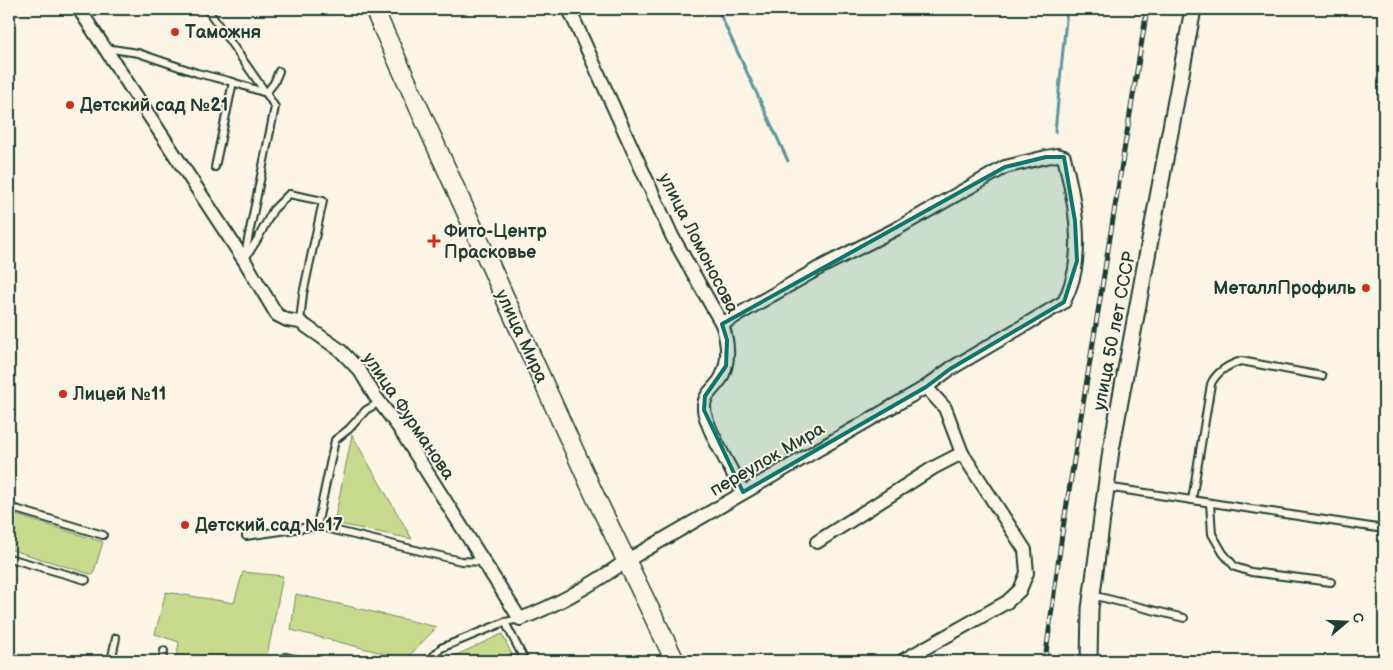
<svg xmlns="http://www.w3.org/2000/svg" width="1393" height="670" viewBox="0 0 1393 670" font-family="'Balsamiq Sans',sans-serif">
<rect width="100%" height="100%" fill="#fcf5e5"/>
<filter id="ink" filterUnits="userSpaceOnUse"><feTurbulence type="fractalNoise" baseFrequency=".02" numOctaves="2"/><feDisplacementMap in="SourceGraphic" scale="10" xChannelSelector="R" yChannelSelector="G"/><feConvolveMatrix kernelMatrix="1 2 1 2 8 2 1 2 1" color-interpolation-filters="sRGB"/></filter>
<g filter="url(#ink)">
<g fill="#c8da8e" stroke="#748c61">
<path d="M352,435L412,539L334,523Z"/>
<path d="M9,513L103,542L93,575L9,549Z"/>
<path d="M243,572L283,576L266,661H176L179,642L155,634L166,592L234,603Z"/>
<path d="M296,594L437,627L406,659L291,630Z"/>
<path d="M502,634L515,661H447L446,660Z"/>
</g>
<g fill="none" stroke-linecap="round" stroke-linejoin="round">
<g stroke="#5d979e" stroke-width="3">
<path d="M715,9L719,12L788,161"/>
<path d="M719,12L739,9"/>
<path d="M1055,132L1067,9"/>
</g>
<g stroke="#1f3d34" stroke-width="10">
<g id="service">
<path d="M207,9L266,93L274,83L279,71"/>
<path d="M105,48L138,53L197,73L229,81L266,93L275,107L244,259"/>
<path d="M215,167L233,82"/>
<path d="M246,257L257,240L273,210L289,194L323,201L303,294L300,322"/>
<path d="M380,402L366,410L349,429L335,440L317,526L461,561L484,562"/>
<path d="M1106,487L1384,529"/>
<path d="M1192,500L1211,384C1217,371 1228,365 1241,361L1322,376"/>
<path d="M1210,503L1212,534L1223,553L1235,567L1251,572L1331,582"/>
<path d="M9,507L103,535"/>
<path d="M246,536L317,526"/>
<path d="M9,558L86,580"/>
<path d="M1092,595L1184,618"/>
<path d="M505,622L525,661"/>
<path d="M111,661L116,638"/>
<path d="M162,661L164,651"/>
<path d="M284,661L285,657L303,661"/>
<path d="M429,661L441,648L505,622L520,619"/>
</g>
</g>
<g stroke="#1f3d34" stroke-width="16">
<g id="minor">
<path d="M79,9L244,260L277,315L287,320L300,322L340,350L360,371L375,396L399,428L520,619C558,605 593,584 626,561L926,387L950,369L1064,302C1070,289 1075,276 1076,261C1080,227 1072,190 1064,157L1057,155L1046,157L1005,167L896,229L819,268L722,324"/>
<path d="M569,9L672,236L722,324C728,342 730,363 720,380C713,390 703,395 704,409C705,427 734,474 743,492"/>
<path d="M817,542L933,468L962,453"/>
<path d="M902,661L1007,602L1020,590L1027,573L1025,550L962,453L945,408L926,387"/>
</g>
</g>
<g stroke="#1f3d34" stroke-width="19">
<path id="tertiary" d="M1089,661L1090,609L1111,450L1193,9"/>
</g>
<g stroke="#1f3d34" stroke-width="21">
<path id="secondary" d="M374,9L594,494L675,661"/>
</g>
<use href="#service" stroke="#fcf5e5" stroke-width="6"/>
<use href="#minor" stroke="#fcf5e5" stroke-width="12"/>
<use href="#tertiary" stroke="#fcf5e5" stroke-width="15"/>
<use href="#secondary" stroke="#fcf5e5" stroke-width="18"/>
<g stroke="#1f3d34" stroke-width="5">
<path id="rail" d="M1045,661L1062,534L1147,9"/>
</g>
<use href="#rail" stroke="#fcf5e5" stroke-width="3" stroke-dasharray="9" stroke-linecap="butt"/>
</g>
</g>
<path fill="#0f766e" fill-opacity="0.2" stroke="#0f766e" stroke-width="4" stroke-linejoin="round" d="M1046,157H1064L1075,221L1077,261L1064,302L950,369L926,387L743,492L704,410L705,396L726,366L727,340L722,324L1005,167Z"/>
<g fill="#c8321e" stroke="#fcf5e5" stroke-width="2">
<circle cx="175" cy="32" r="5"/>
<circle cx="70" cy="105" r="5"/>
<path d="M431.5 233.5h5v5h5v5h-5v5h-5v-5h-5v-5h5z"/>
<circle cx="1366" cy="288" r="5"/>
<circle cx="63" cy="394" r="5"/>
<circle cx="185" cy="525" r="5"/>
</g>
<g text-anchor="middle" stroke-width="4" stroke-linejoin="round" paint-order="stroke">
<g font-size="18" font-weight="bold" fill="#1f3d34" stroke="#fcf5e5" text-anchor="start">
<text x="185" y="38">Таможня</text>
<text x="80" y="111">Детский сад №21</text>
<text x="444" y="237">Фито-Центр<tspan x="444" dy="21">Прасковье</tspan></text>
<text x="1356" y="294" text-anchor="end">МеталлПрофиль</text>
<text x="73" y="400">Лицей №11</text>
<text x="195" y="531">Детский сад №17</text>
</g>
<g font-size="18" fill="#1f3d34" stroke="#fcf5e5">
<text transform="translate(699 243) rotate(63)" y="6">улица Ломоносова</text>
<text transform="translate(1114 331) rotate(-79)" y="6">улица 50 лет СССР</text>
<text transform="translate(522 336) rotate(65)" y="6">улица Мира</text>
<text transform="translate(409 416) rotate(56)" y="6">улица Фурманова</text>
<text transform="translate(767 459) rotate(-30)" y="6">переулок Мира</text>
</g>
</g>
<rect width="1393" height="670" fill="none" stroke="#fcf5e5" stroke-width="30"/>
<rect x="15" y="15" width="1363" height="640" fill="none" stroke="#1f3d34" stroke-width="2" filter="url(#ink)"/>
<g transform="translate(1346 622) rotate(71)" stroke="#fcf5e5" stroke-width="4" paint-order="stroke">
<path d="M0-4L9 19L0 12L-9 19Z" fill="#1f3d34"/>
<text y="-8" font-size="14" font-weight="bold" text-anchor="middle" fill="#1f3d34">С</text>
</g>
</svg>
